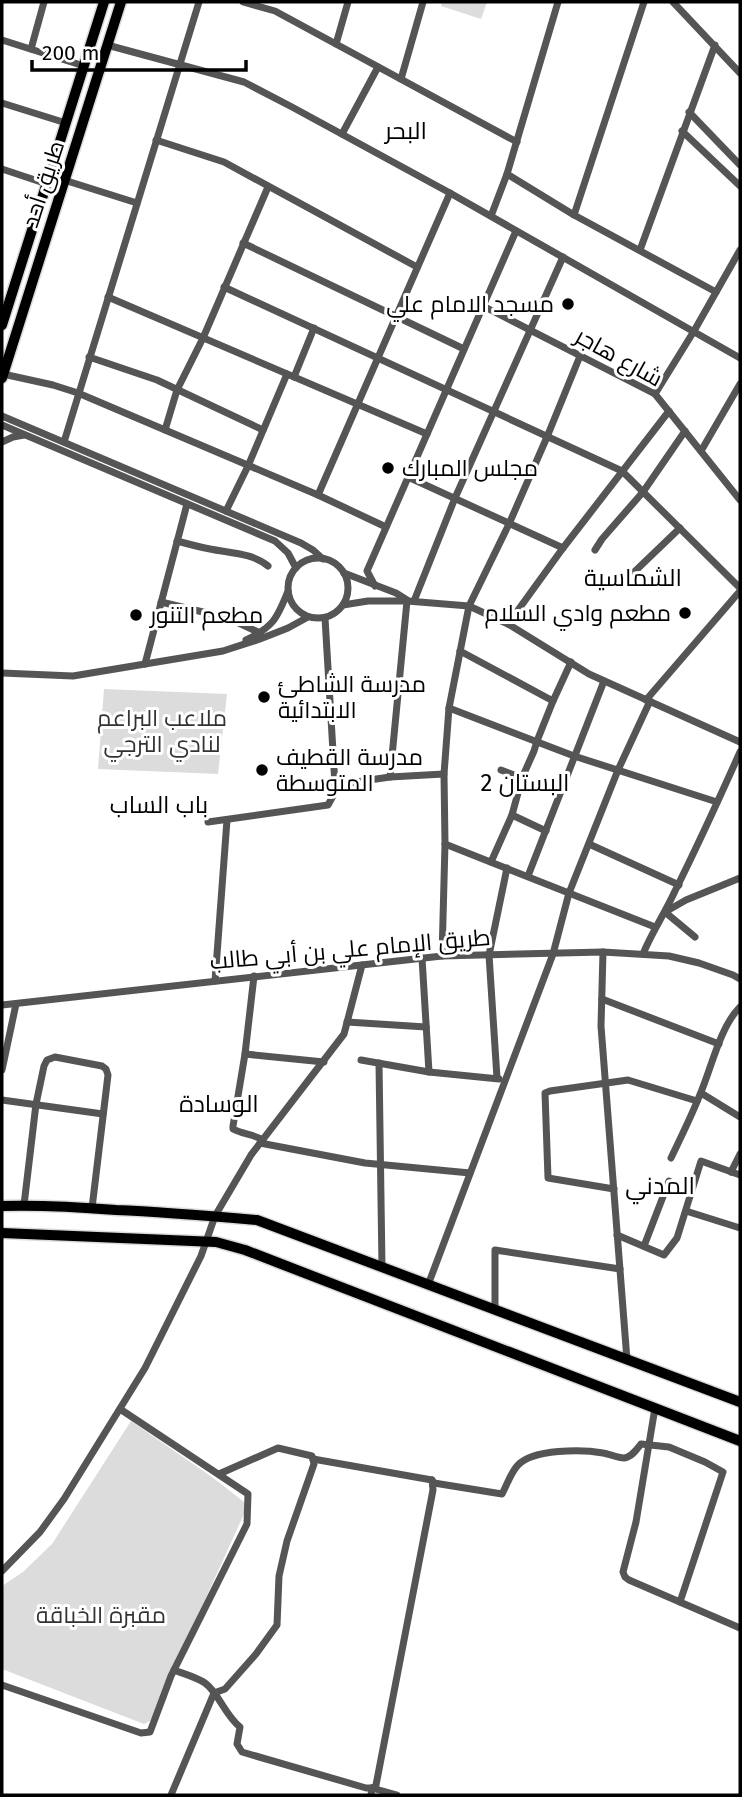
<svg xmlns="http://www.w3.org/2000/svg" width="742" height="1797" viewBox="0 0 742 1797" font-family="'Fira Sans',Cairo,sans-serif">
<rect width="100%" height="100%" fill="#fff"/>
<g fill="#dcdcdc">
<path d="M442,2H487L481,19L441,6Z"/>
<path d="M104,689L227,694L218,774L98,769Z"/>
<path d="M131,1421L212,1477L248,1505L150,1721L144,1724L2,1669V1586L23,1572L52,1544Z"/>
</g>
<g fill="none" stroke-linecap="round" stroke-linejoin="round">
<g stroke="#dbdbdb" stroke-width="13">
<g id="major">
<path d="M2,325L104,2"/>
<path d="M2,378L121,2"/>
<path d="M2,1206C40,1205 78,1207 116,1210C163,1212 210,1216 257,1220L740,1402"/>
<path d="M2,1233L216,1242L245,1250L740,1441"/>
</g>
</g>
<g stroke="#555" stroke-width="7">
<path d="M243,2L275,11L517,142"/>
<path d="M673,2L740,73"/>
<path d="M2,40L84,66"/>
<path d="M336,44L348,2"/>
<path d="M107,45L244,82L292,107L450,193L740,358"/>
<path d="M31,49L44,2"/>
<path d="M401,79L423,2"/>
<path d="M2,103L66,123"/>
<path d="M689,112L740,165"/>
<path d="M682,131L740,186"/>
<path d="M342,134L378,67"/>
<path d="M156,140L224,162L417,267"/>
<path d="M2,169L47,184"/>
<path d="M507,174L574,215L716,292"/>
<path d="M64,180L137,203"/>
<path d="M574,215L644,2"/>
<path d="M491,216L507,174L558,2"/>
<path d="M243,243L464,349"/>
<path d="M640,250L715,45"/>
<path d="M224,287L622,471L740,588"/>
<path d="M108,297L427,434"/>
<path d="M483,306L655,394L740,500"/>
<path d="M89,357L157,380L263,430"/>
<path d="M3,374L53,385L78,393L318,495L386,527"/>
<path d="M294,377L314,328"/>
<path d="M655,394L694,331L740,250"/>
<path d="M2,416L301,543L313,550L323,559"/>
<path d="M2,425L275,541L288,553L296,568"/>
<path d="M165,430L177,390L203,338L268,187"/>
<path d="M2,442L13,437L24,435"/>
<path d="M64,442L199,2"/>
<path d="M701,451L740,384"/>
<path d="M408,477L563,548"/>
<path d="M318,495L450,193"/>
<path d="M226,511L248,466L287,374"/>
<path d="M177,541C188,544 199,547 210,549C229,553 253,553 268,566"/>
<path d="M595,550L602,539L643,492L685,431"/>
<circle cx="318" cy="588" r="30"/>
<path d="M344,573L396,593L407,600"/>
<path d="M630,576L680,528"/>
<path d="M375,586L367,571L516,231"/>
<path d="M414,601L455,498L563,257"/>
<path d="M161,602L228,618L260,633"/>
<path d="M343,605L368,601H407L469,606L508,624L589,674L740,742"/>
<path d="M508,624L563,548L669,411"/>
<path d="M246,640C273,627 277,619 288,591"/>
<path d="M460,651L553,701"/>
<path d="M145,664L187,504"/>
<path d="M2,673L73,676L223,651L260,639L288,628L308,617"/>
<path d="M646,700L740,591"/>
<path d="M449,708L574,756L717,802"/>
<path d="M501,770L522,778"/>
<path d="M390,777L407,601"/>
<path d="M335,785L390,777L444,774"/>
<path d="M512,815L546,831"/>
<path d="M208,822L328,805L333,796L335,785L325,618"/>
<path d="M445,844L655,927"/>
<path d="M589,844L679,885"/>
<path d="M491,862L512,815L522,778L534,751L537,741L553,701L571,662"/>
<path d="M528,876L604,681"/>
<path d="M695,937L665,912L686,900L740,878"/>
<path d="M603,952L601,1026L627,1360"/>
<path d="M643,954C652,932 665,913 675,891C698,845 719,799 740,752"/>
<path d="M442,956L445,844L444,774L449,708L469,606L509,524L547,437L580,356"/>
<path d="M422,958L429,1072"/>
<path d="M254,976L245,1054L233,1126V1129C242,1134 253,1134 263,1140"/>
<path d="M215,981L227,820"/>
<path d="M602,999L719,1044"/>
<path d="M2,1005L442,956L603,952L669,956L699,963L733,975L740,979"/>
<path d="M347,1022L426,1027"/>
<path d="M245,1054L324,1062"/>
<path d="M361,1060L429,1072L499,1079"/>
<path d="M379,1063L382,1267"/>
<path d="M2,1070L16,1004"/>
<path d="M497,1078L489,955L507,868"/>
<path d="M701,1093L740,1117"/>
<path d="M2,1100L103,1114"/>
<path d="M260,1143L365,1163L470,1173"/>
<path d="M671,1158C681,1137 692,1115 701,1092C712,1066 720,1027 740,1007"/>
<path d="M731,1172L740,1154"/>
<path d="M614,1189L548,1178L545,1093L550,1091L628,1080L697,1101"/>
<path d="M24,1205L36,1104L44,1066L47,1060L55,1057L102,1066L106,1069L108,1075L92,1208"/>
<path d="M686,1211L740,1228"/>
<path d="M617,1235L664,1255L677,1238L701,1161L740,1175"/>
<path d="M644,1246L669,1181"/>
<path d="M428,1285L553,954L569,893L618,770L650,701"/>
<path d="M495,1310V1250L620,1269"/>
<path d="M655,1408L636,1522L623,1572L625,1577L629,1580L740,1628"/>
<path d="M432,1480L434,1483L502,1494C507,1485 511,1472 518,1465C533,1449 582,1449 603,1453C609,1454 618,1458 624,1458C632,1457 637,1449 641,1444L669,1447L705,1462L723,1472L680,1602"/>
<path d="M2,1571L40,1532L64,1499L145,1368L201,1256L215,1216L251,1155L344,1034L362,965"/>
<path d="M174,1670C184,1674 196,1677 205,1683C218,1692 225,1715 240,1727L237,1744L242,1752L366,1788H372L376,1785L433,1490L432,1480L313,1459"/>
<path d="M2,1685L141,1733L150,1732L171,1676L247,1524L248,1494L120,1409"/>
<path d="M171,1795L214,1693L225,1689L256,1654L277,1625L279,1576L287,1541L314,1464L312,1456L278,1448L219,1474"/>
<path d="M371,1795L372,1788L397,1795"/>
</g>
<use href="#major" stroke="#000" stroke-width="10"/>
</g>
<g fill="#000" stroke="#fff" stroke-width="2.5">
<circle cx="568" cy="304" r="7"/>
<circle cx="388" cy="468" r="7"/>
<circle cx="685" cy="613" r="7"/>
<circle cx="136" cy="615" r="7"/>
<circle cx="264" cy="697" r="7"/>
<circle cx="262" cy="770" r="7"/>
</g>
<g text-anchor="middle" stroke-width="6" stroke-linejoin="round" paint-order="stroke">
<g font-size="23" fill="#000" stroke="#fff">
<text transform="translate(43 184) rotate(-72)" y="8">طريق أحد</text>
<text transform="translate(619 357) rotate(29)" y="8">شارع هاجر</text>
<text transform="translate(350 949) rotate(-5)" y="8">طريق الإمام علي بن أبي طالب</text>
</g>
<g font-size="23" fill="#000" stroke="#fff" text-anchor="start">
<text x="554" y="312" text-anchor="end">مسجد الامام علي</text>
<text x="402" y="476">مجلس المبارك</text>
<text x="671" y="621" text-anchor="end">مطعم وادي السلام</text>
<text x="150" y="623">مطعم التنور</text>
<text x="278" y="692">مدرسة الشاطئ<tspan x="278" dy="26">الابتدائية</tspan></text>
<text x="276" y="765">مدرسة القطيف<tspan x="276" dy="26">المتوسطة</tspan></text>
</g>
<g font-size="23" fill="#333" stroke="#fff">
<text x="162" y="726">ملاعب البراعم<tspan x="162" dy="26">لنادي الترجي</tspan></text>
<text x="101" y="1623">مقبرة الخباقة</text>
</g>
<g font-size="24" fill="#000" stroke="#fff">
<text x="406" y="139">البحر</text>
<text x="633" y="586">الشماسية</text>
<text x="525" y="791">البستان 2</text>
<text x="159" y="813">باب الساب</text>
<text x="219" y="1112">الوسادة</text>
<text x="660" y="1194">المدني</text>
</g>
</g>
<rect width="742" height="1797" fill="none" stroke="#000000" stroke-width="7"/>
<path d="M32 60v10h214v-10" fill="none" stroke="#000000" stroke-width="3.5"/>
<text x="42" y="60" font-size="21" fill="#000000" stroke="#ffffff" stroke-width="5" paint-order="stroke">200 m</text>
</svg>
